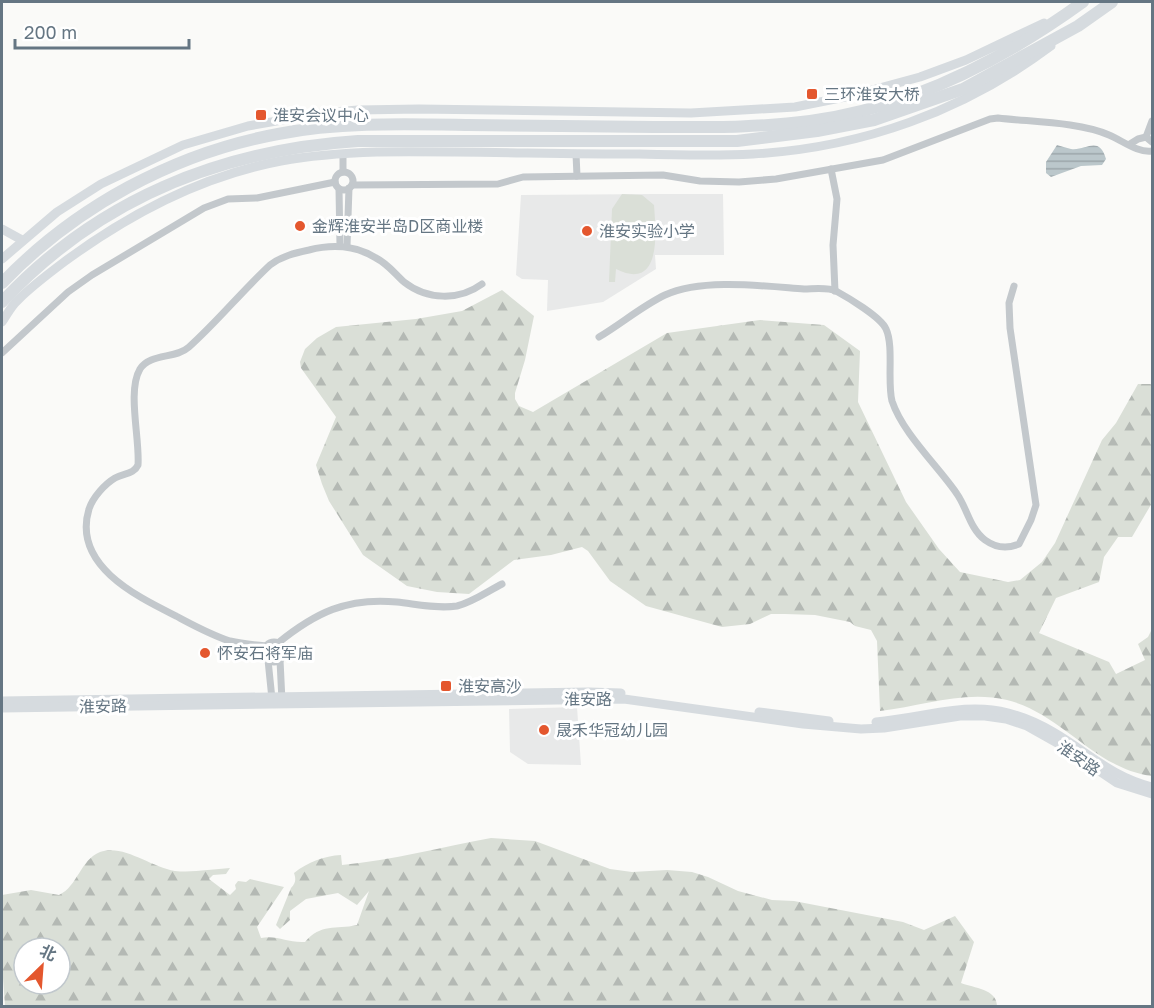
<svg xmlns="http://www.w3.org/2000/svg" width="1154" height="1008" viewBox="0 0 1154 1008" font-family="'Golos Text','Noto Sans SC',sans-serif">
<defs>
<pattern id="forest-firs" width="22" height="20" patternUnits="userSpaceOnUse" patternTransform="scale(1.5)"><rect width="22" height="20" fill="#dadfd7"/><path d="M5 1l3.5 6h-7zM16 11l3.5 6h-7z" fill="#b4b9b4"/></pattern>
<pattern id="water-rules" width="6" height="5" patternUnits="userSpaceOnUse" patternTransform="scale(1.5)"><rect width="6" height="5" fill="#bbc7cb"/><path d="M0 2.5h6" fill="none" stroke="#9ca6aa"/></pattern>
</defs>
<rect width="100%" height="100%" fill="#fafaf8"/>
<g fill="#e8e9e9">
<path d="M655,194H723L724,255H655L656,269L603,302L547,311L548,280L522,279L516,275L521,195Z"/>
<path d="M577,707L581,765L528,764L510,752L509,709Z"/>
</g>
<g fill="url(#forest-firs)" fill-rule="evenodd">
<path d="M502,290L534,316L525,360L515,393V399L519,406L533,412L667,333L760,320L824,325L860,351L858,402L906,502L939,549L960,572L1008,582L1020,580L1042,562L1055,543L1102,440L1116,423L1138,384H1152V503L1132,537H1118L1104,557L1099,582L1056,598L1039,633L1109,662L1116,674L1145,660L1138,644L1148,637L1152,629V776C1095,769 1063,714 1007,700C964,690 923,706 880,711L877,641L871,630L855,626L850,622L815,615L785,614H771L750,624L722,627L646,606L610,581L588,551L582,547L551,555L514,560L469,594L437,592L407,586L363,555L329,501L322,484L316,465L336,417L301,368L300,362L305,349L317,338L336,327L416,319L462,311Z"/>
<path d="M491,838L535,841L610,869L632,872L667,870L692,872L708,877L738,891L772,900L794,901L903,922L924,930L955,916L974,942L961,983C974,988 997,989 997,1006H5L2,964V895L31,890L59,895C78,886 80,860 100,852C124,844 150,867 175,871C192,873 212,869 230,868L226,874L213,875L209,879L230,895L236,889L235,885L238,881L246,882L250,879L284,887L257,927L261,938C278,935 287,943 305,942C321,923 335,930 357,925L369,891L357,905L338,893L306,899L290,911V920L280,929L276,925L291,888C296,883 296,879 294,873C308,862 324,856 341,855L342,865C393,860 442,847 491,838ZM24,948H60V984H24Z"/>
</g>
<path fill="#dadfd7" d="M622,194L642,195L654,205C656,232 662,292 616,269L615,282H609L612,209Z"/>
<path fill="url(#water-rules)" d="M1057,145C1061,146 1066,148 1071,149C1086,151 1099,135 1106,159L1102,165L1081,166L1051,177L1046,173V162Z"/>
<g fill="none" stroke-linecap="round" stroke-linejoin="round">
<g stroke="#c3c8cc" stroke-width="7">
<path d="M1152,121L1146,137L1152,142"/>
<path d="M1130,144L1138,139L1146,137"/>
<path d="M343,154V172"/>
<path d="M576,154L577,176"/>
<path d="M831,169L837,199L833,245L835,291"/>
<circle cx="344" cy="181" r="9"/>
<path d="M352,185L498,184L523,177L663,175L700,181L739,182L776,179L883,160L990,119L998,118C1032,122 1079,122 1109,135C1123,141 1138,153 1152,151"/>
<path d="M339,189L340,246"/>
<path d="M347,246L349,188"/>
<path d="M599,337C621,324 642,306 665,295C702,278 764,286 804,289C813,289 828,287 836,291C847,297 881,317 886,329C894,346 887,382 892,401C903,434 938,466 957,494C967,508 970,529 985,540C996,548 1007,549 1019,544L1031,520L1036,505L1010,328L1009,303L1014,286"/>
<path d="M2,353L68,292L92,275L204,208L228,199L257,198L335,182"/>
<circle cx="274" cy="652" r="10"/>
<path d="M278,643C315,613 347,597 397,602C416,604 437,609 457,606C473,602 488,591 502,584"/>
<path d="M266,646C254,645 242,644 230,641C211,635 193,625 176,616C136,596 72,565 89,509C93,497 105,484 115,478C124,473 134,474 138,465C140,439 127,391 140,369C150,353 176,359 189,347C218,321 242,291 270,265C282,256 295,253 309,250C333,244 355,245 376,258C388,264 395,274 404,282C427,300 459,301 482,284"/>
<path d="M268,660L272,699"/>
<path d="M280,660L282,701"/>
</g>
<g stroke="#d6dbdf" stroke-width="9">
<path d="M2,229L22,240"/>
<path d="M2,259L57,212L101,184L183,145L248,126L322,113L358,110L419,109L691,113L795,107L850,96L920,77L966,60L1044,23"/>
<path d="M2,322C7,315 11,306 18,300C32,286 48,274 64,262C129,214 201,176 281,161C313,155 345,153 377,152C464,151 552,154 639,154C677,155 715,156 753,154C861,148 964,111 1051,46"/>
<path d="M2,701L589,692L621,693"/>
<path d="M2,708L624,699L803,724L861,729L884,728L960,716H985L1006,719L1027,726L1059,744L1117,783L1152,794"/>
<path d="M759,712L829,721"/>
<path d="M876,722C945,715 985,692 1053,732C1089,753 1110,776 1152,787"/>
</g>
<g stroke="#d6dbdf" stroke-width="12">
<path d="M2,283C75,207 174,153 278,134C340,122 405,124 468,125C530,126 592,126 654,127C706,127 758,128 810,121C909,108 1003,60 1083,2"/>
<path d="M2,302C97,200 220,150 358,141H737L817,131L874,120L963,89L1078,26L1112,2"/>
</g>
</g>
<g fill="#e4572e" stroke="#fff" stroke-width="2">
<rect x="806" y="88" width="12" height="12" rx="3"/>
<rect x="255" y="109" width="12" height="12" rx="3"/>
<circle cx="300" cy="226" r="6"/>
<circle cx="587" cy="231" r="6"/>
<circle cx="205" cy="653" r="6"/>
<rect x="440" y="680" width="12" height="12" rx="3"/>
<circle cx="544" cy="730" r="6"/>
</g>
<g text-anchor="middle" stroke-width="6" stroke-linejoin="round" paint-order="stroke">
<g font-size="16" fill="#657683" stroke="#fff" text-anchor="start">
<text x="824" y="100">三环淮安大桥</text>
<text x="273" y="121">淮安会议中心</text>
<text x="312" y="232">金辉淮安半岛D区商业楼</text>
<text x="599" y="237">淮安实验小学</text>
<text x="217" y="659">怀安石将军庙</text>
<text x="458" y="692">淮安高沙</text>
<text x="556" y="736">晟禾华冠幼儿园</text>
</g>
<g font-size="16" fill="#657683" stroke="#fff">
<text x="588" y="705">淮安路</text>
<text transform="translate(103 706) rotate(-1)" y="6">淮安路</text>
<text transform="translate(1079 758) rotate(35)" y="6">淮安路</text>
</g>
</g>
<rect width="1154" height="1008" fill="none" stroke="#657683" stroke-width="6"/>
<g transform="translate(42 966) rotate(25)"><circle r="28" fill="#ffffff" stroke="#c1c8cd" stroke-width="1.5"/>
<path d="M0-4.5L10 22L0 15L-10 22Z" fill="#e4572e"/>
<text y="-9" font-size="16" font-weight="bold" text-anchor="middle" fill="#657683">北</text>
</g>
<path d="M15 39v9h174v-9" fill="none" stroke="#657683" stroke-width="3"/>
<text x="24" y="39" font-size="18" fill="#657683" stroke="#ffffff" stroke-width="4.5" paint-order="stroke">200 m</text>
</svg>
